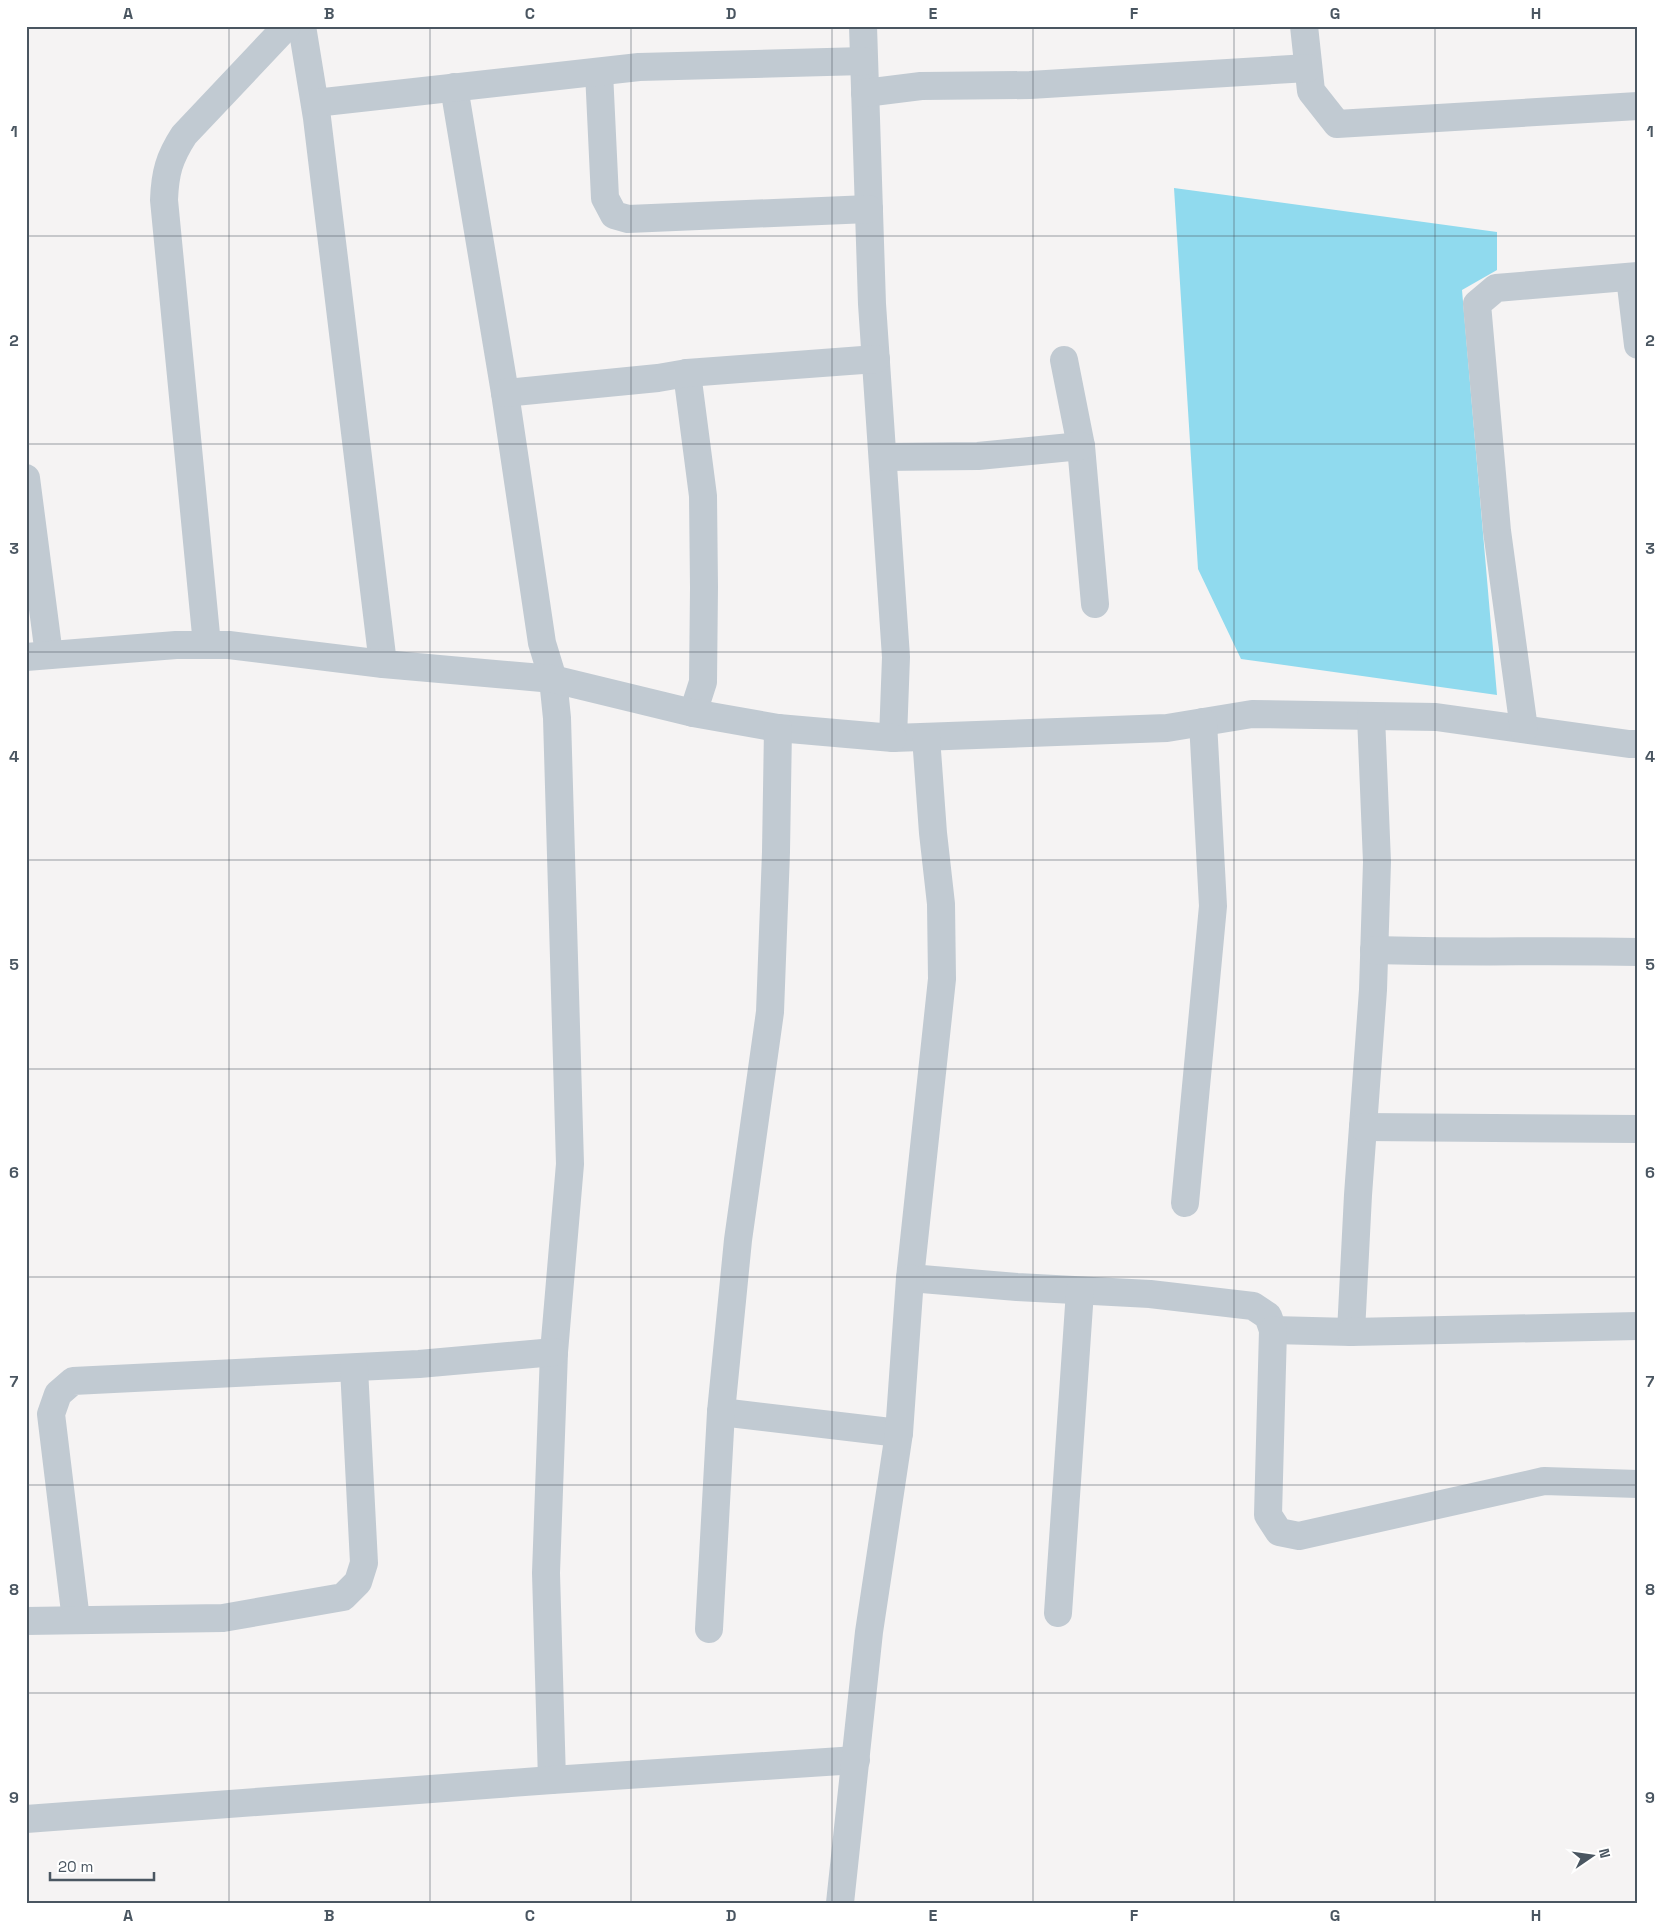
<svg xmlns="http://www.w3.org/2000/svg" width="1664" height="1929" viewBox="0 0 1664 1929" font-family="'Space Grotesk',sans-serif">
<rect width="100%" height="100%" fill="#f5f3f3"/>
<path fill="#90daee" d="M1174,188L1497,232V270L1462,290L1497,695L1241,659L1198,569Z"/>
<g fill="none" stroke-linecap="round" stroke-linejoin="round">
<g stroke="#c1cad2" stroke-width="28">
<path d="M302,26L317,118L383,664"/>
<path d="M863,26L872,304L896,657L893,738L1167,728L1252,714L1436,717L1629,744H1638"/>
<path d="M1304,26L1311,91L1337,124L1638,106"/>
<path d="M599,72L605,198L614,215L628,219L869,209"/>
<path d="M454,87L505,393L542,643L553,679L557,718L570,1164L554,1352L546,1573L552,1780"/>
<path d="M865,93L921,86L1030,85L1308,68"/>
<path d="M315,103L639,67L864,61"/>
<path d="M1630,277L1638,345"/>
<path d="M1064,360L1081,446L1095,604"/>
<path d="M687,373L703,496L704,587L703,682L693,713"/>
<path d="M505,393L658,378L687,373L876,359"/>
<path d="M883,457L978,456L1081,446"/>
<path d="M26,478L49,655"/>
<path d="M207,645L164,200C165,173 169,158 184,135L287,26"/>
<path d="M26,657L176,645H229L383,664L553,679L693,713L778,728L893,738"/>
<path d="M1524,729L1497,531L1477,304L1496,288L1638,276"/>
<path d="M926,737L933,833L941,904L942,979L910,1278L1017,1287L1150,1294L1253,1306L1268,1316L1273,1330L1351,1332L1358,1195L1373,990L1377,862L1371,716"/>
<path d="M1374,950C1462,953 1550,950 1638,952"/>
<path d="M1363,1127L1638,1129"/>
<path d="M1185,1203L1213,906L1203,722"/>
<path d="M1273,1330L1268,1515L1279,1532L1299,1536L1544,1481L1638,1484"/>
<path d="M1351,1332L1638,1326"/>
<path d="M721,1412L899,1433"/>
<path d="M1058,1613L1080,1291"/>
<path d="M76,1620L51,1414L58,1394L73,1381L419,1364L554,1352"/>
<path d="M26,1621L223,1618L343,1597L358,1582L364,1563L354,1368"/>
<path d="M709,1629L721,1412L738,1240L770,1012L776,852L778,728"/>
<path d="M26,1819L552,1780L856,1760"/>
<path d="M840,1903L869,1632L899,1433L910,1278"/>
</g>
</g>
<path fill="none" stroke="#4a5661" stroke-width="1" stroke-opacity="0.55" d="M229,26V1903M430,26V1903M631,26V1903M832,26V1903M1033,26V1903M1234,26V1903M1435,26V1903M26,236H1638M26,444H1638M26,652H1638M26,860H1638M26,1069H1638M26,1277H1638M26,1485H1638M26,1693H1638"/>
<rect width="1664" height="1929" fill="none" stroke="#ffffff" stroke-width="55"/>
<g transform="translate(1592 1856) rotate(77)" stroke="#ffffff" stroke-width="4" paint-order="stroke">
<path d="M0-4L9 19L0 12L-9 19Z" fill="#4a5661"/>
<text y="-8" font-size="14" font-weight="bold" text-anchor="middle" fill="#4a5661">N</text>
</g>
<path d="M50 1872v8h104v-8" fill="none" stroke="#4a5661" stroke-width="2.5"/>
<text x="58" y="1872" font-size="15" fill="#4a5661" stroke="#ffffff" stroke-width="4" paint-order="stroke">20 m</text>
<rect x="28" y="28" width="1608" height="1874" fill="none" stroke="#4a5661" stroke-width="2"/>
<g font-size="16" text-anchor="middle" font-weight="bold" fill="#4a5661">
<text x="128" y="19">A</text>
<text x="329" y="19">B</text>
<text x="530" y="19">C</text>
<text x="731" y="19">D</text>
<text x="933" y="19">E</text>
<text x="1134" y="19">F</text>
<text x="1335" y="19">G</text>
<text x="1536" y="19">H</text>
<text x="14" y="137">1</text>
<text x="1650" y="137">1</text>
<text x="14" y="346">2</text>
<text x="1650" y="346">2</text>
<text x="14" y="554">3</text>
<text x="1650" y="554">3</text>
<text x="14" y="762">4</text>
<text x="1650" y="762">4</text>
<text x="14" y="970">5</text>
<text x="1650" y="970">5</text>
<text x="14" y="1178">6</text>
<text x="1650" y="1178">6</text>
<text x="14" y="1387">7</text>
<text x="1650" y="1387">7</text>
<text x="14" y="1595">8</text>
<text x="1650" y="1595">8</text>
<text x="14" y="1803">9</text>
<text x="1650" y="1803">9</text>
<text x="128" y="1921">A</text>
<text x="329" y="1921">B</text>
<text x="530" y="1921">C</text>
<text x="731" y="1921">D</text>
<text x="933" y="1921">E</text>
<text x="1134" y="1921">F</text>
<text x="1335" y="1921">G</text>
<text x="1536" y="1921">H</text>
</g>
</svg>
